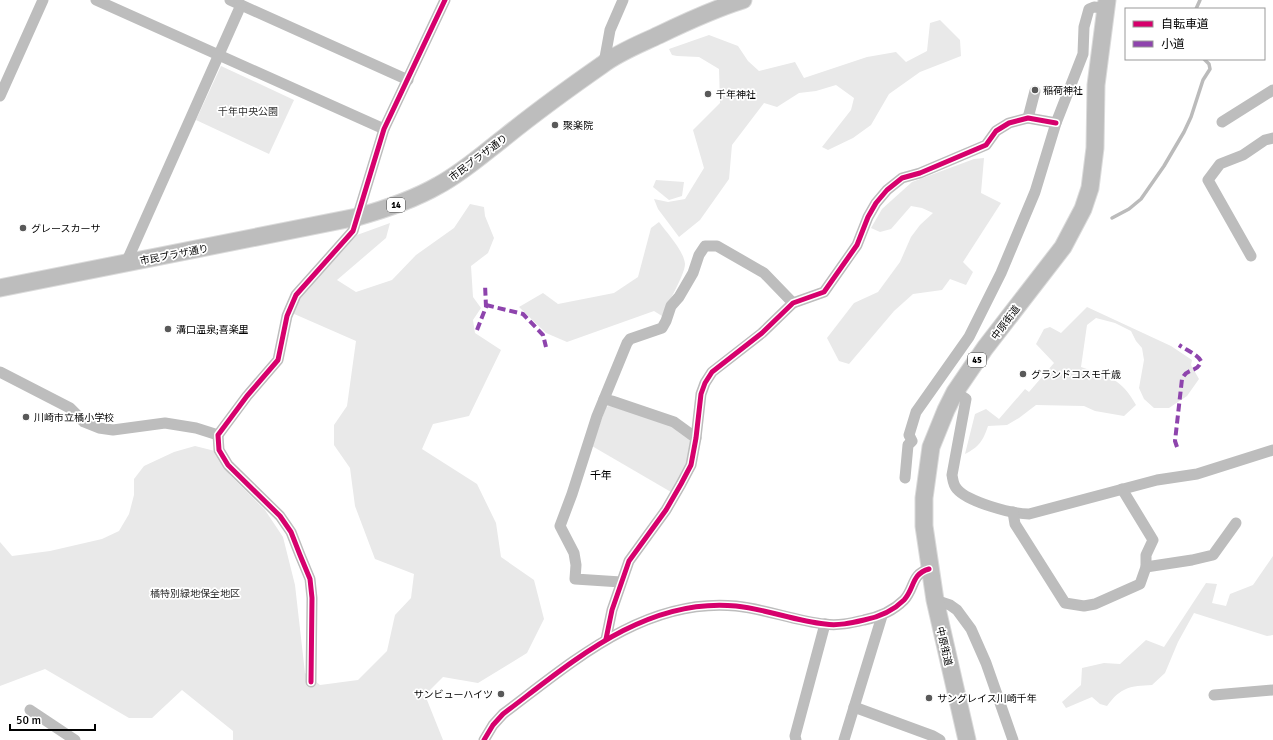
<svg xmlns="http://www.w3.org/2000/svg" width="1273" height="740" viewBox="0 0 1273 740" font-family="Signika,'Noto Sans JP',sans-serif">
<rect width="100%" height="100%" fill="#fff"/>
<g fill="#e9e9e9">
<path d="M940,20L960,40L961,56L920,72L889,94L871,125L853,138L828,150L822,147L851,110L854,98L836,85L816,91L799,93L777,107L764,103L732,145L729,179L700,220L679,237L658,209L654,199L668,202L685,199L704,168L693,130L720,103L719,69L699,57L677,56L672,55L669,49L709,35L738,46L748,61L759,71L795,62L804,78L867,57L896,52L906,62L927,51L930,23Z"/>
<path d="M221,66L294,100L269,154L196,120Z"/>
<path d="M984,158L981,193L1001,203L963,262L973,272L966,285L950,279L942,290L913,294L894,311L849,364L839,361L827,338L854,303L878,292L900,262L911,237L920,225L933,213L922,208L911,206L891,229L880,232L871,228L882,209L912,182L974,159Z"/>
<path d="M656,180L684,182L682,196L669,200L653,187Z"/>
<path d="M470,204L484,207L485,216L494,238L488,253L471,266L473,297L481,308L473,320L475,333L501,350L469,416L433,424L422,449L477,484L496,523L501,557L534,580L544,619L527,653L478,683L443,677L425,695L443,740H233V731L182,690L152,718H129L45,669L0,686V542L12,556L50,551L102,539L119,531L129,514L134,495V479L144,466L174,452L195,446L215,451L230,475L265,510L283,537L295,585L305,673L320,685L358,680L387,651L395,615L411,598L414,574L375,559L355,506L350,468L334,445V425L347,406L356,341L292,313L303,293L357,235L390,223L386,238L337,280L356,292L392,280L416,255L454,228Z"/>
<path d="M659,222C667,233 684,251 685,264C685,275 667,304 662,316L654,311L567,342L546,333L519,307L543,293L558,304L614,293L638,277L651,228Z"/>
<path d="M1087,307L1171,346L1192,360L1191,365L1199,379L1187,396L1169,408H1154L1144,399L1139,388L1144,360L1142,348L1136,341L1131,331L1115,323L1096,318L1087,325L1081,367C1109,377 1121,378 1136,405L1124,416L1095,411L1084,406L1036,405L1019,418L1007,425L988,426C983,441 979,447 965,454L975,414L986,409L999,419L1025,389L1029,392L1054,363L1036,344L1044,329L1050,327L1061,333Z"/>
<path d="M612,405L672,426L691,440L687,463L671,492L592,446L606,407Z"/>
<path d="M1273,556V635L1267,636L1194,613L1178,642L1165,673L1152,685C1130,686 1121,687 1107,706L1100,704L1092,697L1066,708L1062,702L1081,685L1082,668L1104,663L1120,664L1146,640L1164,647L1206,583L1217,584L1212,603L1226,606L1230,594L1253,585Z"/>
</g>
<g fill="none" stroke-linecap="round" stroke-linejoin="round">
<g stroke="#bbb" stroke-width="3.5">
<path d="M1196,9L1200,0"/>
<path d="M1112,218L1129,209L1141,199L1164,166L1184,132L1191,117L1203,80L1210,69L1209,64L1204,59"/>
</g>
<g stroke="#dbdbdb" stroke-width="19">
<g id="primary">
<path d="M0,288L357,217C386,209 413,200 439,185C463,172 483,154 505,137C536,112 569,88 602,65C619,52 640,44 659,35C686,22 714,9 743,0"/>
<path d="M967,740L935,600L924,526V498L931,447L946,410L955,392L985,348L1063,247L1083,209L1090,188L1095,148L1096,85L1107,0"/>
</g>
</g>
<g stroke="#bdbdbd" stroke-width="11">
<path d="M96,0L384,129"/>
<path d="M230,0L408,80"/>
<path d="M604,63L610,30L623,0"/>
<path d="M0,96L43,0"/>
<path d="M1028,118L1035,91"/>
<path d="M1222,122L1273,90"/>
<path d="M1251,256L1208,180L1220,164L1243,155L1265,140L1273,138"/>
<path d="M126,263L241,5"/>
<path d="M0,372L70,408L84,422L99,428L113,430L165,423L196,428L218,435"/>
<path d="M955,392L966,399L952,475C953,480 953,485 957,489C968,502 1012,514 1029,514L1157,480L1197,474L1273,450"/>
<path d="M604,399L612,401L674,422L696,438"/>
<path d="M905,478L908,445L912,441L909,435L916,412L969,337L1001,273L1035,192L1056,123L1083,54L1084,27L1089,9L1094,7L1105,8"/>
<path d="M1013,512L1015,524L1065,603L1084,606L1095,604L1140,584L1146,567V555L1153,540L1122,489"/>
<path d="M1146,567L1192,560L1213,555L1236,523"/>
<path d="M621,582L575,579L576,565L574,553L560,526L572,494L597,416L627,343L630,339L662,328L666,321L671,306L679,297L693,273L699,255L705,246H717L764,273L793,303"/>
<path d="M935,600L950,605L957,610L971,629L986,663L1013,740"/>
<path d="M606,639L612,610L629,561L666,510L681,484L691,465L696,438L701,394L705,383L712,372L762,333L793,303L824,292L857,245L868,217L876,203L887,190L902,178L920,173L986,145L996,131L1009,123L1028,118L1056,123"/>
<path d="M311,682L312,598L310,579L300,555L291,532L280,516L228,465L219,450L218,435L247,396L278,360L287,316L296,295L353,231L384,129L445,0"/>
<path d="M1214,695L1273,690"/>
<path d="M854,707L933,736L940,740"/>
<path d="M30,710L75,740"/>
<path d="M484,740L493,725L503,714C571,663 644,597 736,606C766,609 795,621 825,624C838,626 851,623 864,620C879,617 893,611 904,600C915,588 911,574 929,569"/>
<path d="M796,740L795,736L825,624"/>
<path d="M844,740L882,616"/>
</g>
<use href="#primary" stroke="#bdbdbd" stroke-width="17"/>
<g stroke="#8e44ad" stroke-width="4" stroke-dasharray="8 4" stroke-linecap="butt">
<path d="M486,305L523,314L543,335L546,347"/>
<path d="M477,330L486,307L485,284"/>
<path d="M1177,447L1175,441L1182,379C1187,367 1198,373 1201,361C1197,354 1186,350 1179,345"/>
</g>
<g stroke="#fff" stroke-width="8">
<g id="cycleway">
<path d="M606,639L612,610L629,561L666,510L681,484L691,465L696,438L701,394L705,383L712,372L762,333L793,303L824,292L857,245L868,217L876,203L887,190L902,178L920,173L986,145L996,131L1009,123L1028,118L1056,123"/>
<path d="M311,682L312,598L310,579L300,555L291,532L280,516L228,465L219,450L218,435L247,396L278,360L287,316L296,295L353,231L384,129L445,0"/>
<path d="M484,740L493,725L503,714C571,663 644,597 736,606C766,609 795,621 825,624C838,626 851,623 864,620C879,617 893,611 904,600C915,588 911,574 929,569"/>
</g>
</g>
<use href="#cycleway" stroke="#d6006c" stroke-width="5"/>
</g>
<g fill="#595959" stroke="#fff" stroke-width="1.5">
<circle cx="1035" cy="90" r="4"/>
<circle cx="708" cy="94" r="4"/>
<circle cx="555" cy="125" r="4"/>
<circle cx="23" cy="228" r="4"/>
<circle cx="168" cy="329" r="4"/>
<circle cx="1023" cy="374" r="4"/>
<circle cx="26" cy="417" r="4"/>
<circle cx="501" cy="694" r="4"/>
<circle cx="929" cy="698" r="4"/>
</g>
<g text-anchor="middle" stroke-width="3.5" stroke-linejoin="round" paint-order="stroke">
<g fill="#fff" stroke="#4c4c4c" stroke-width="1">
<rect x="387" y="198" width="18" height="14" rx="3"/>
<rect x="968" y="353" width="18" height="14" rx="3"/>
</g>
<g font-size="9" font-weight="bold" fill="#000">
<text x="396" y="208">14</text>
<text x="977" y="363">45</text>
</g>
<g font-size="10" fill="#000" stroke="#fff" text-anchor="start">
<text x="1043" y="94">稲荷神社</text>
<text x="716" y="98">千年神社</text>
<text x="563" y="129">聚楽院</text>
<text x="31" y="232">グレースカーサ</text>
<text x="176" y="333">溝口温泉;喜楽里</text>
<text x="1031" y="378">グランドコスモ千歳</text>
<text x="34" y="421">川崎市立橘小学校</text>
<text x="493" y="698" text-anchor="end">サンビューハイツ</text>
<text x="937" y="702">サングレイス川崎千年</text>
</g>
<g font-size="10" fill="#2e2e2e" stroke="#fff">
<text x="248" y="115">千年中央公園</text>
<text x="195" y="597">橘特別緑地保全地区</text>
</g>
<g font-size="10" fill="#000" stroke="#fff">
<text transform="translate(478 157) rotate(-37)" y="4">市民プラザ通り</text>
<text transform="translate(174 254) rotate(-11)" y="4">市民プラザ通り</text>
<text transform="translate(1005 322) rotate(-53)" y="4">中原街道</text>
<text transform="translate(945 646) rotate(77)" y="4">中原街道</text>
</g>
<g font-size="11" fill="#000" stroke="#fff">
<text x="601" y="479">千年</text>
</g>
</g>
<rect x="1125" y="8" width="140" height="52" fill="#ffffff" stroke="#999999"/>
<rect x="1133" y="21" width="20" height="6" fill="#d6006c" stroke="#999999"/>
<text x="1161" y="28" font-size="12" fill="#000000">自転車道</text>
<rect x="1133" y="41" width="20" height="6" fill="#8e44ad" stroke="#999999"/>
<text x="1161" y="48" font-size="12" fill="#000000">小道</text>
<path d="M10 724v6h85v-6" fill="none" stroke="#000000" stroke-width="2"/>
<text x="16" y="724" font-size="12" fill="#000000" stroke="#ffffff" stroke-width="3" paint-order="stroke">50 m</text>
</svg>
